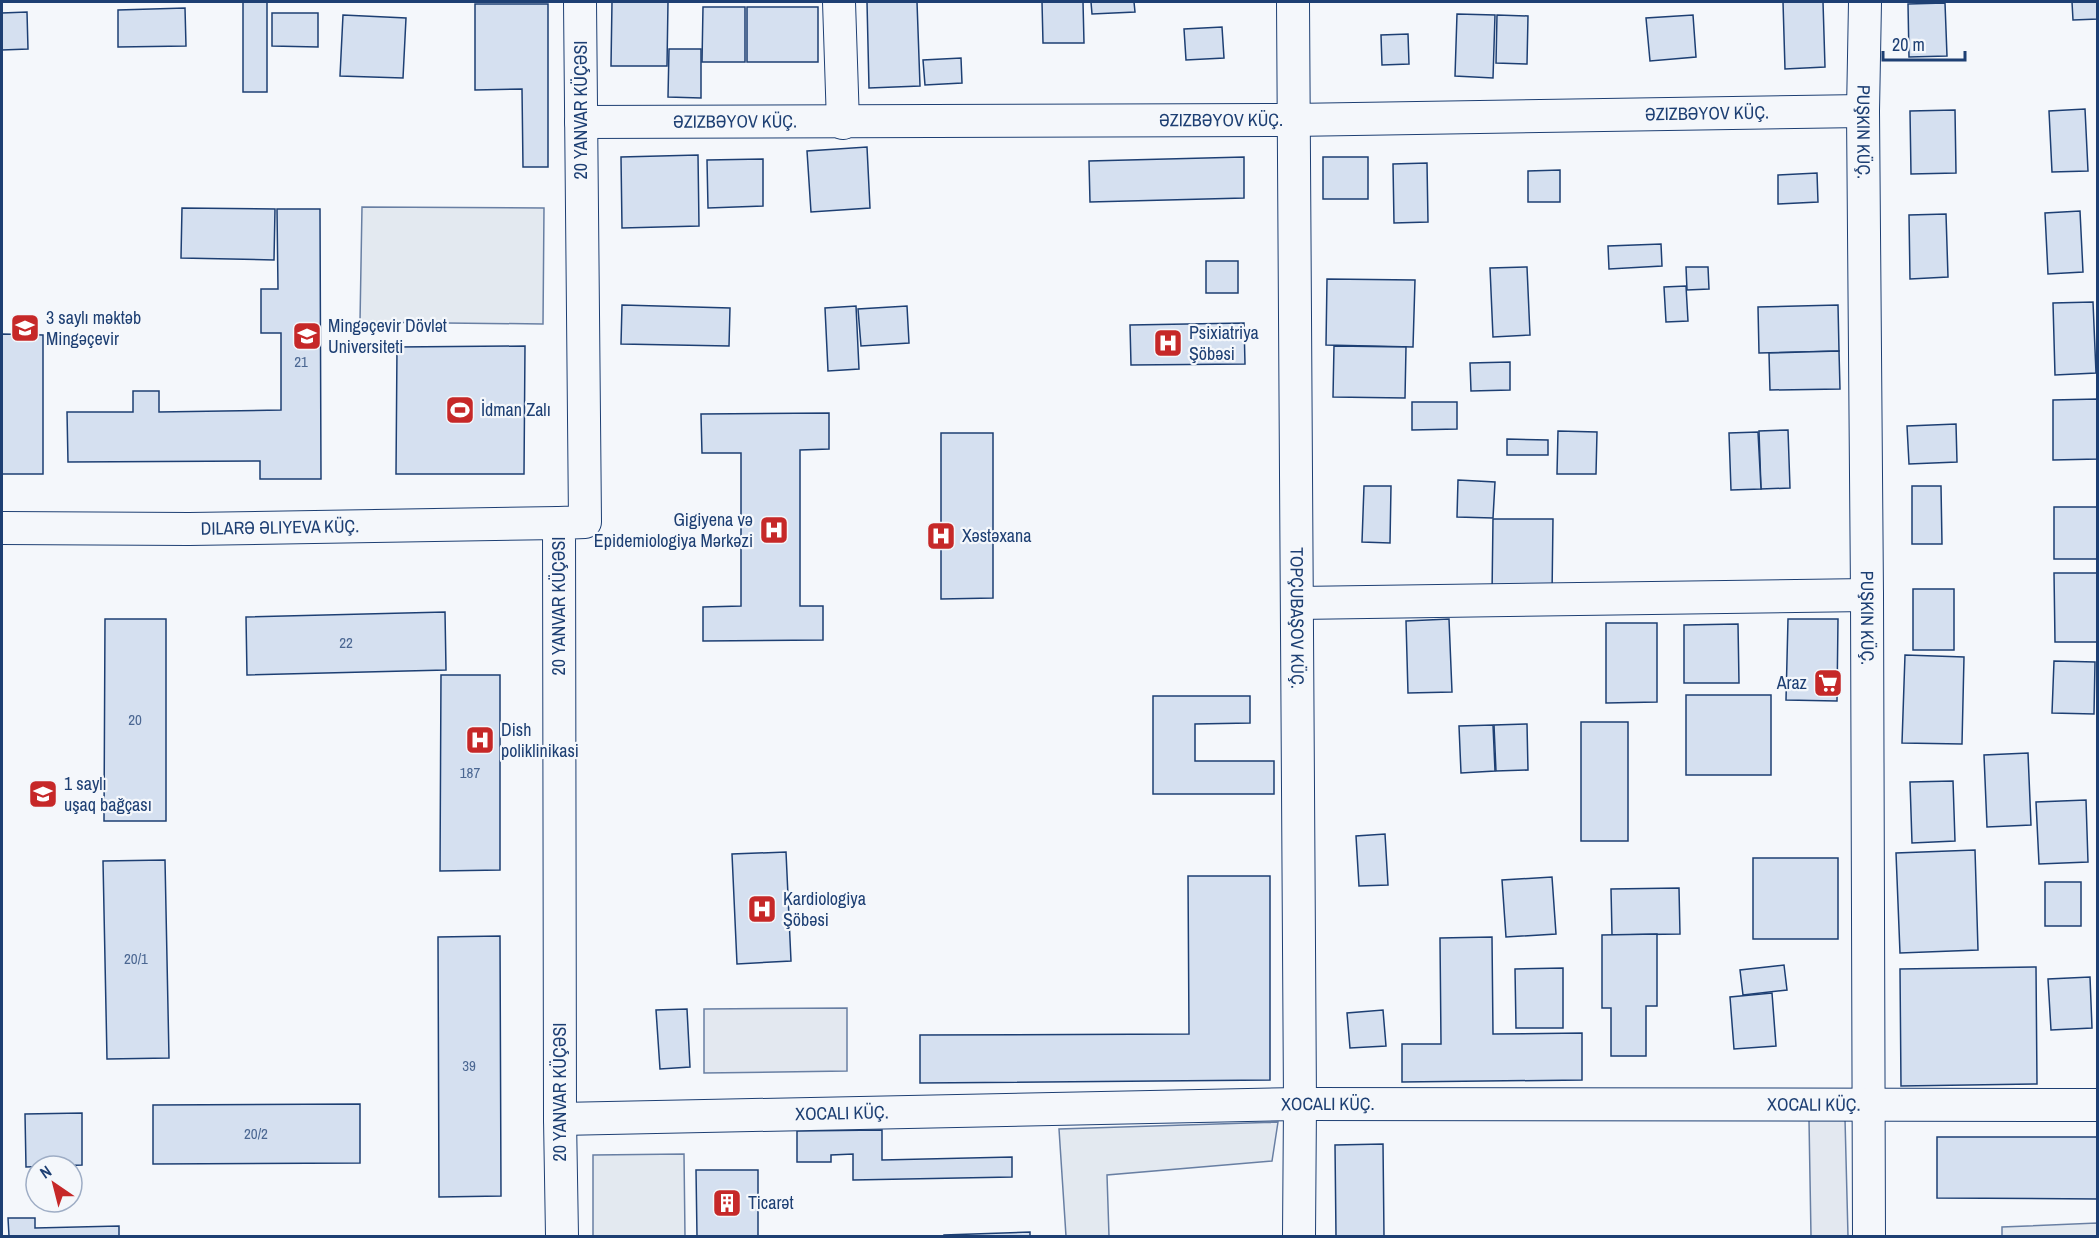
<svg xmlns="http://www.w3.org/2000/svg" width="2099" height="1238" viewBox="0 0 2099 1238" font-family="'Archivo Narrow',sans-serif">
<rect width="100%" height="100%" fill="#f4f7fb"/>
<g fill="#e3e9f0" stroke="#687fa3" stroke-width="1.5">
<path d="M362,207L544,208L543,324L360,322Z"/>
<path d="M1278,1122L1272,1161L1107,1175L1109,1236H1066L1059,1129Z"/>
<path d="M684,1154L685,1236H593V1155Z"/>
<path d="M2097,1223V1236H2002V1227Z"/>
</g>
<g fill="#e3e8f0" stroke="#687fa3" stroke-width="1.5">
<path d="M847,1008V1071L704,1073V1009Z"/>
<path d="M1845,1119L1848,1236H1811L1809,1120Z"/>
</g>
<g fill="#d5e0f0" stroke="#1d3f73" stroke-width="1.5">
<rect x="243" y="2" width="24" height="90"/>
<path d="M612,2H668L667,66H611Z"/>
<path d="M867,2H917L920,86L869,88Z"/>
<path d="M1042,2H1083L1084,43H1043Z"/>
<path d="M1091,2H1134L1135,12L1092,14Z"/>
<path d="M1783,2H1823L1825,67L1785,69Z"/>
<path d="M2072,2H2098V19L2073,20Z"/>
<path d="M1945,3L1947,56L1909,57L1908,4Z"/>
<path d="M475,4H548V167H523L522,89L475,90Z"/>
<path d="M703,7H745V62H702Z"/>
<rect x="747" y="7" width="71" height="55"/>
<path d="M185,8L186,46L118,47V10Z"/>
<path d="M27,12L28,49L2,50V13Z"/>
<path d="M272,13H318V47L272,46Z"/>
<path d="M1457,14L1495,15L1493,78L1455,76Z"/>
<path d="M343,15L406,18L403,78L340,76Z"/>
<path d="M1497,15L1528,16L1527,64L1496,63Z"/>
<path d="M1693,15L1696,57L1650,61L1646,18Z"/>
<path d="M1222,27L1224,58L1186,60L1184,29Z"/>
<path d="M1408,34L1409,64L1382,65L1381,35Z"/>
<path d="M669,49H701V98L668,97Z"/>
<path d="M961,58L962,83L925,85L923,60Z"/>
<path d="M2085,109L2088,171L2052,172L2049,111Z"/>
<path d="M1955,110L1956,173L1911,174L1910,111Z"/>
<path d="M867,147L870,208L811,212L807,151Z"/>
<path d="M698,155L699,226L622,228L621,157Z"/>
<path d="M1244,157V198L1090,202L1089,161Z"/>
<rect x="1323" y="157" width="45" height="42"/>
<path d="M763,159V206L708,208L707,160Z"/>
<path d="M1427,163L1428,222L1394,223L1393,164Z"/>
<path d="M1560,170V202H1528V171Z"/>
<path d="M1817,173L1818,202L1778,204V175Z"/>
<path d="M182,208L275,209L274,260L181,258Z"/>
<path d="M277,209H320L321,479H260V461L68,462L67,412H133V391H159V412L281,410V333H261V289H278Z"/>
<path d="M2080,211L2083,272L2048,274L2045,213Z"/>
<path d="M1946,214L1948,277L1910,279L1909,215Z"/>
<path d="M1661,244L1662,266L1609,269L1608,246Z"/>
<rect x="1206" y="261" width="32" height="32"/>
<path d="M1527,267L1530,335L1493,337L1490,268Z"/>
<path d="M1686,267H1708L1709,289L1687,290Z"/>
<path d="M1327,279L1415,280L1413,347L1326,345Z"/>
<path d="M1686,286L1688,321L1666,322L1664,287Z"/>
<path d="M2093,302L2096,373L2055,375L2053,303Z"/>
<path d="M622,305L730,308L729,346L621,344Z"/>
<path d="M1838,305L1839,351L1759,353L1758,307Z"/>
<path d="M856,306L859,369L828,371L825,308Z"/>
<path d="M907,306L909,343L861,346L858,309Z"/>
<path d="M1244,323L1245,364L1131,365L1130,325Z"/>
<path d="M2,334L43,335V474H2Z"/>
<path d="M525,346L524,474H396L397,347Z"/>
<path d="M1334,346L1406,347L1405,398L1333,397Z"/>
<path d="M1839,351L1840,389L1770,390L1769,353Z"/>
<path d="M1510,362V390L1471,391L1470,363Z"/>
<path d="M2098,399V459L2053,460V400Z"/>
<path d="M1412,402H1457V429L1412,430Z"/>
<path d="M829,413V449L800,450V606H823V640L703,641V607L741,606V453H702L701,414Z"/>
<path d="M1956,424L1957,462L1909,464L1907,426Z"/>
<path d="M1788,430L1790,488L1761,489L1759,431Z"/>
<path d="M1558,431L1597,432L1596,474H1557Z"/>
<path d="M1758,432L1761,489L1731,490L1729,433Z"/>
<path d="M941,433H993V598L941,599Z"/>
<path d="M1507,439L1548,440V455H1507Z"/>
<path d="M1458,480L1495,482L1493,518L1457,517Z"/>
<path d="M1364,486H1391L1390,543L1362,542Z"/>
<path d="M1912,486H1941L1942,544H1912Z"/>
<rect x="2054" y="507" width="44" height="52"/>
<path d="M1493,519H1553L1552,596L1492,595Z"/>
<path d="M2054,573H2097L2098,642H2055Z"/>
<rect x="1913" y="589" width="41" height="61"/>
<path d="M445,612L446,670L247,675L246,617Z"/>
<path d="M105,619H166V821H104Z"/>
<path d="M1449,619L1452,692L1408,693L1406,621Z"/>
<path d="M1788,619H1838L1837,701L1786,700Z"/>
<path d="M1606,623H1657V702L1606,703Z"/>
<path d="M1738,624L1739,683H1684V625Z"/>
<path d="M1905,655L1964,657L1962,744L1902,743Z"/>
<path d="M2054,661L2095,662L2094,714L2052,713Z"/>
<path d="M441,675H500V870L440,871Z"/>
<rect x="1686" y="695" width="85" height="80"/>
<path d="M1153,696H1250V723L1195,724V761H1274V794H1153Z"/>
<rect x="1581" y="722" width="47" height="119"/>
<path d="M1527,724L1528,770L1496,771L1494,725Z"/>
<path d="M1493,725L1495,771L1461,773L1459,726Z"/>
<path d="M2028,753L2031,825L1987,827L1984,755Z"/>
<path d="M1953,781L1955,841L1912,843L1910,782Z"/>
<path d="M2086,800L2088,862L2039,864L2036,802Z"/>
<path d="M1385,834L1388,885L1359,886L1356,836Z"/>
<path d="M1975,850L1978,950L1900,953L1896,853Z"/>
<path d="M786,852L791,961L737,964L732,854Z"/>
<rect x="1753" y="858" width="85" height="81"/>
<path d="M165,860L169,1058L107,1059L103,861Z"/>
<path d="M1188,876H1270V1080L920,1083V1035L1189,1034Z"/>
<path d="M1552,877L1556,934L1506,937L1502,880Z"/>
<rect x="2045" y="882" width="36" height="44"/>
<path d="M1679,888L1680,934L1612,935L1611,889Z"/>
<path d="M1657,934V1006H1646V1056H1611V1008H1602V935Z"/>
<path d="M500,936L501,1196L439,1197L438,937Z"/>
<path d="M1492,937L1493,1034L1582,1033V1080L1402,1082V1044H1441L1440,938Z"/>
<path d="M1784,965L1787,990L1743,995L1740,970Z"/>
<path d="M2036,967L2037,1084L1901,1086L1900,969Z"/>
<path d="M1563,968V1028H1516L1515,969Z"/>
<path d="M2090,977L2092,1028L2051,1030L2048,979Z"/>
<path d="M1772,993L1776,1046L1734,1049L1730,997Z"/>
<path d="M687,1009L690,1067L660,1069L656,1010Z"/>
<path d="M1383,1010L1386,1046L1350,1048L1347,1013Z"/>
<path d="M360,1104V1163L153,1164V1105Z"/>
<path d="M82,1113V1165L26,1167L25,1114Z"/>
<path d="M882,1130V1160L1012,1157V1177L853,1180V1154L831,1155V1162H797V1131Z"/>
<path d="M1937,1137H2098V1199L1937,1198Z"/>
<path d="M1383,1144L1384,1236H1336L1335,1145Z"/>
<path d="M696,1170H758V1236H697Z"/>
<path d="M8,1218H35V1228L119,1226V1236H9Z"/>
<path d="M1030,1232V1236H944V1235Z"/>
</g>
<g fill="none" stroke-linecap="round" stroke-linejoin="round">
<g stroke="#1d3f73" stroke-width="34">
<g id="minor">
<path d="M839,2L843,123"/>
<path id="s1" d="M1293,2L1300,1104L1299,1236"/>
<path id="s2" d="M1865,2L1863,111L1867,595L1869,1236"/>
<path id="s3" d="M581,122L1292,120L1863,111"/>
<path id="s4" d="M2,528L189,529L559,523"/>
<path d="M1297,603L1867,595"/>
<path id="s5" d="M560,1119L1300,1104L2098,1105"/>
<path d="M562,1236L560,1119L559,523L585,522L580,2"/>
</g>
</g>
<use href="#minor" stroke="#f4f7fb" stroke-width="32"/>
</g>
<defs>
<g id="school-square" transform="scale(1.5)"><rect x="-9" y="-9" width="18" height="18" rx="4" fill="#c62828" stroke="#f4f7fb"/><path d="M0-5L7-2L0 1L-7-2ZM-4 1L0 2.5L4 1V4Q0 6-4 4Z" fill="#fff"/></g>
<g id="university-square" transform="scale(1.5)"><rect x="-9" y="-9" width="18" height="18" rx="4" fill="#c62828" stroke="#f4f7fb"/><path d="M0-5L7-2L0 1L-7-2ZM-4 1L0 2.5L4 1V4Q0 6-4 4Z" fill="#fff"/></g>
<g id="hospital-square" transform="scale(1.5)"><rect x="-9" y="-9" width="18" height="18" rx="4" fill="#c62828" stroke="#f4f7fb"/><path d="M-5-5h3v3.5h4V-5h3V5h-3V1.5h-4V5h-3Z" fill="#fff"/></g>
<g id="stadium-square" transform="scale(1.5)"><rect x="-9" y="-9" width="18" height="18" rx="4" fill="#c62828" stroke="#f4f7fb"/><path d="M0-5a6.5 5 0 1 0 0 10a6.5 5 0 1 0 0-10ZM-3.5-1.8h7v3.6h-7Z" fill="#fff"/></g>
<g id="supermarket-square" transform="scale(1.5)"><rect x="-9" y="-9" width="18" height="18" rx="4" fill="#c62828" stroke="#f4f7fb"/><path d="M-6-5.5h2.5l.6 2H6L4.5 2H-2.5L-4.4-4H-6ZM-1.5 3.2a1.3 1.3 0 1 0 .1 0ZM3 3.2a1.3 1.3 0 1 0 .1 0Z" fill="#fff"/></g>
<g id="building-square" transform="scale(1.5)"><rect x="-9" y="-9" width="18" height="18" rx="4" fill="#c62828" stroke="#f4f7fb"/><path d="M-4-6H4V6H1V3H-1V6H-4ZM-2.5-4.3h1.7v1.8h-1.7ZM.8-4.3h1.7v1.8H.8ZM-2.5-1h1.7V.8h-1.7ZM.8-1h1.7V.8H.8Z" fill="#fff"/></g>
</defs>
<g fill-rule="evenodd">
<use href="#school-square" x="25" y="328"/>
<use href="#university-square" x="307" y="336"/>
<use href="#hospital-square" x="1168" y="343"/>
<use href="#stadium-square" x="460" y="410"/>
<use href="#hospital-square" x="774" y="530"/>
<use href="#hospital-square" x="941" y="536"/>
<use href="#supermarket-square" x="1828" y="683"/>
<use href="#hospital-square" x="480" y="740"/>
<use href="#school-square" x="43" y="794"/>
<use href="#hospital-square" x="762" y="909"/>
<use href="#building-square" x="727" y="1203"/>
</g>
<g text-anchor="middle" stroke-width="4.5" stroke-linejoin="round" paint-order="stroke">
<g font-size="15" fill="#4b6792">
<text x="301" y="367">21</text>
<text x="346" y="648">22</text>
<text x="135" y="725">20</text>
<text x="470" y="778">187</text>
<text x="136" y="964">20/1</text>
<text x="469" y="1071">39</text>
<text x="256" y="1139">20/2</text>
</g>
<g font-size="18" fill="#1d3f73" stroke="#f4f7fb">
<text transform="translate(581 110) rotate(-90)" y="6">20 YANVAR KÜÇƏSI</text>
<text dy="6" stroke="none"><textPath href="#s3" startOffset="1126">ƏZIZBƏYOV KÜÇ.</textPath></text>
<text dy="6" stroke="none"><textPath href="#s3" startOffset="640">ƏZIZBƏYOV KÜÇ.</textPath></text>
<text dy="6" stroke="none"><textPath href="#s3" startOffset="154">ƏZIZBƏYOV KÜÇ.</textPath></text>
<text dy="6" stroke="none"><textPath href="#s2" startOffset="130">PUŞKIN KÜÇ.</textPath></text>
<text dy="6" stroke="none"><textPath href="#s4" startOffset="278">DILARƏ ƏLIYEVA KÜÇ.</textPath></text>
<text transform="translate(559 606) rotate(-90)" y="6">20 YANVAR KÜÇƏSI</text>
<text dy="6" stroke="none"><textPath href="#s1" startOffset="616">TOPÇUBAŞOV KÜÇ.</textPath></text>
<text dy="6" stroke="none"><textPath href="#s2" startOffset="616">PUŞKIN KÜÇ.</textPath></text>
<text transform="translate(560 1092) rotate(-90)" y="6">20 YANVAR KÜÇƏSI</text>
<text dy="6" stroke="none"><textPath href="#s5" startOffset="768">XOCALI KÜÇ.</textPath></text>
<text dy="6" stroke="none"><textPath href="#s5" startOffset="1254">XOCALI KÜÇ.</textPath></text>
<text dy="6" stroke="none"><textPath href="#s5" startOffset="282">XOCALI KÜÇ.</textPath></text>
</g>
<g font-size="18" fill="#1d3f73" stroke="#f4f7fb" text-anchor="start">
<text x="46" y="324">3 saylı məktəb<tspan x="46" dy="21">Mingəçevir</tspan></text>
<text x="328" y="332">Mingəçevir Dövlət<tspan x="328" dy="21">Universiteti</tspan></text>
<text x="1189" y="339">Psixiatriya<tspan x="1189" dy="21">Şöbəsi</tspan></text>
<text x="481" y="416">İdman Zalı</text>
<text x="753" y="526" text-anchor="end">Gigiyena və<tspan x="753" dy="21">Epidemiologiya Mərkəzi</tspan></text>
<text x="962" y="542">Xəstəxana</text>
<text x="1807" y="689" text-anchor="end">Araz</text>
<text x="501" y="736">Dish<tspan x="501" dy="21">poliklinikasi</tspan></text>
<text x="64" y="790">1 saylı<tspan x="64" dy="21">uşaq bağçası</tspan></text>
<text x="783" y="905">Kardiologiya<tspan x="783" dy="21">Şöbəsi</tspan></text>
<text x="748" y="1209">Ticarət</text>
</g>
</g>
<rect width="2099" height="1238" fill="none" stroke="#1d3f73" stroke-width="6"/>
<g transform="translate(54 1184) rotate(325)"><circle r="28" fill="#f4f7fb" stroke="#9eadc5" stroke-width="1.5"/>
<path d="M0-4.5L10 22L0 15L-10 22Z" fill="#c62828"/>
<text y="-9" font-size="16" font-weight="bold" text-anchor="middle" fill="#1d3f73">N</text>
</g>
<path d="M1883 51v9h82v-9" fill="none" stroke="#1d3f73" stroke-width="3"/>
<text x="1892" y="51" font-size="18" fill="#1d3f73" stroke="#f4f7fb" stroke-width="4.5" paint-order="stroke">20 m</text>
</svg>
